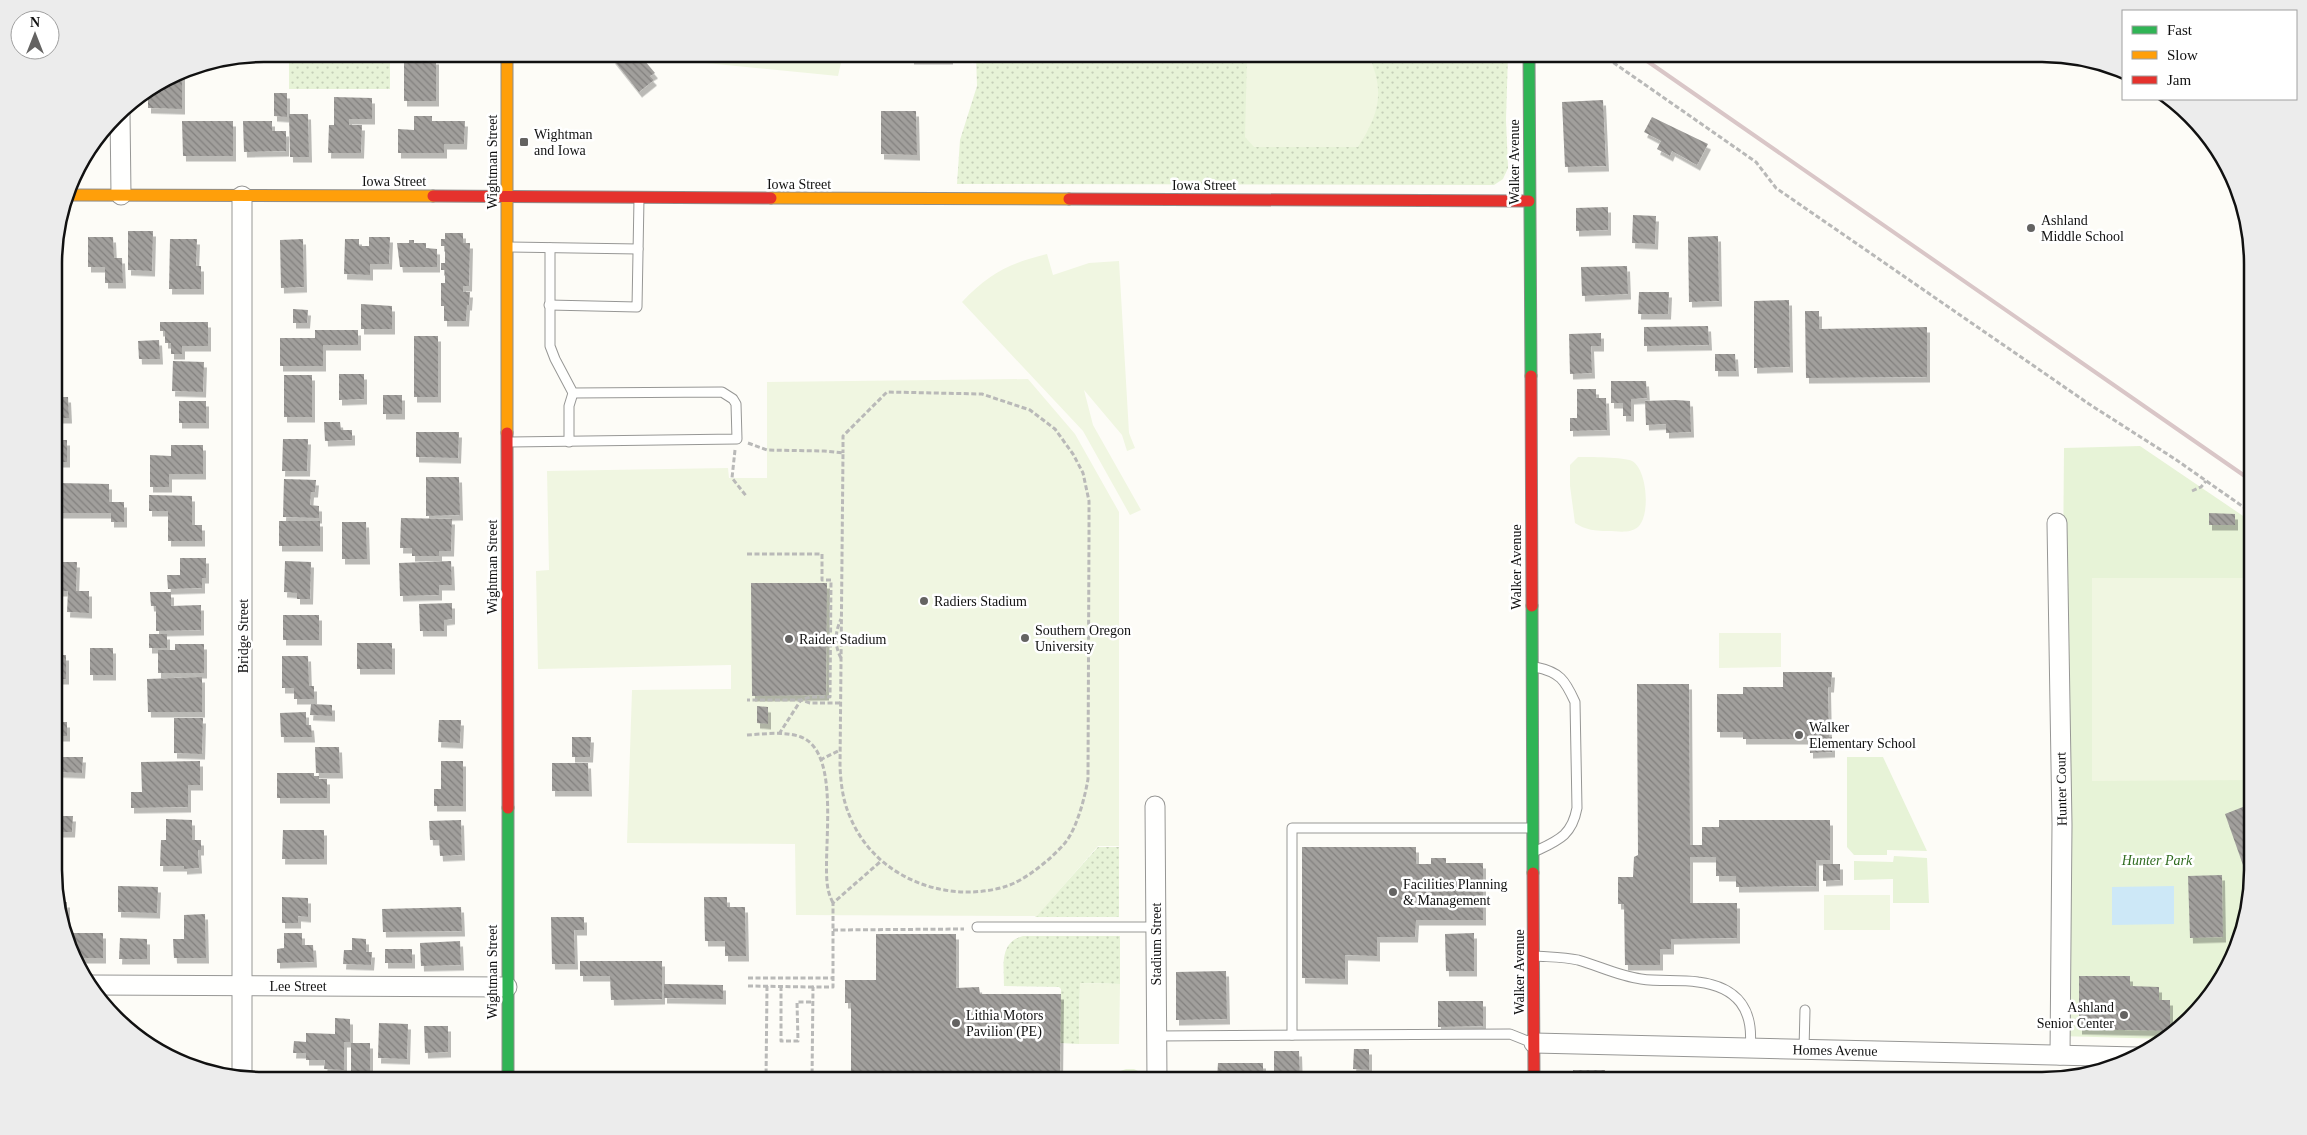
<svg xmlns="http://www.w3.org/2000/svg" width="2307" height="1135" viewBox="0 0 2307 1135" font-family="'Times New Roman',serif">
<defs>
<pattern id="grass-dots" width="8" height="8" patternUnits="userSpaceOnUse" patternTransform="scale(1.25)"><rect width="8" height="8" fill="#e7f3d7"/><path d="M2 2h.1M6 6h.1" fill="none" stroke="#c5cfb8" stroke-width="1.8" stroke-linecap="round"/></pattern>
<pattern id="building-back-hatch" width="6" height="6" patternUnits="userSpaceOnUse" patternTransform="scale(1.25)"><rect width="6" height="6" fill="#a19f9c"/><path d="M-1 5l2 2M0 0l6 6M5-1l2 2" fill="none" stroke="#82807e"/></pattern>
<filter id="shadow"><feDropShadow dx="3" dy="5.5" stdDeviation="0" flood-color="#0004"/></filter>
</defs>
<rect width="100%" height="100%" fill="#fdfcf7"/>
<g fill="url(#grass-dots)">
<rect x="289" y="54" width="101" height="35"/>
<path d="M976,54H1508L1506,120L1508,168L1503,179L1494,185L957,184L960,140L977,86Z"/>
<path d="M1098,847H1119V917H1035Z"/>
<path d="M1023,936H1120V984L1080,983L1079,1044L1060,1043L1061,989L1059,987L1004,986C1004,966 999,942 1023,936Z"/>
<path d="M1126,1069H1134L1142,1073V1081H1074L1096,1080Z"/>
</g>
<g fill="#e7f3d7">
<path d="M2140,446L2252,522L2253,871L2232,963L2201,1009L2167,1039L2059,1036L2064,448Z"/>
<path d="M1847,757H1883L1927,851L1887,850V855H1854L1847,847Z"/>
<path d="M1894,856L1927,858L1929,903H1893V879L1854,880V861L1893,862Z"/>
</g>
<g fill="#f0f6e1">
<path d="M645,54H843L838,76L645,57Z"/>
<path d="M1247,54H1368C1385,91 1380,113 1358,147H1254L1245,137Z"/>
<path d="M1047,254L1053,275L1089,263L1119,261L1129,433L1135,448L1127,451L1122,435L1084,390L1093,425L1141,510L1130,515L1083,431L962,302C989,273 1010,263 1047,254Z"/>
<path d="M1028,379L1075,434L1119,512V846H1098L1037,916L796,915L795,844L627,843L632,690L731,689V665L538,669L536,571L549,570L547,471L728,468L729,478H767V382Z"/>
<path d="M1578,457C1588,457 1625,457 1632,461C1647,469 1651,515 1638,527C1630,534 1617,531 1608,531C1596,531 1585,530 1575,523L1570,486V465Z"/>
<path d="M2092,578H2252L2253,780L2092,781Z"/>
<path d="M1719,633H1781V667L1719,668Z"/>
<rect x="1824" y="895" width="66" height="35"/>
<path d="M1080,983L1120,984L1119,1044H1079Z"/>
</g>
<path fill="#cde8f7" d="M2174,886V924L2112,925V887Z"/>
<g fill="url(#building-back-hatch)" filter="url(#shadow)">
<path d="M617,54H639L655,73L650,76L654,80L639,92L612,58Z"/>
<rect x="911" y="54" width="39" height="5"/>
<rect x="404" y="59" width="32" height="42"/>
<path d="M182,71V109L148,108V92Z"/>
<path d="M274,93H287V117L274,116Z"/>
<path d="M334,97L372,98V119H349V125H362L361,153H328L329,125H334Z"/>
<path d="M1603,100L1606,166L1565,167L1562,102Z"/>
<path d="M881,111H916L917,155L881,154Z"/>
<path d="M289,114H308L309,157H290Z"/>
<path d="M414,116H432V121H465L464,144H444V153H398V129L414,130Z"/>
<path d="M1652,117L1708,144L1697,165L1672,151L1670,156L1657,149L1661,141L1644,132Z"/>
<path d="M182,121H233V156H183Z"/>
<path d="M243,121H272V131H286V151L244,152Z"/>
<path d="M1608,207V230L1576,231V208Z"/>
<path d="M1633,215L1656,216L1655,244L1632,243Z"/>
<path d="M128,231H153L152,271L128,270Z"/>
<path d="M445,233H463V243H470L469,286H463V292H470L469,305H467L466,321H444V306H441V283H445V270H441V263H445V246H441V239H445Z"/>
<path d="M1718,236L1719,301L1689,302L1688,237Z"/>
<path d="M88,237H113L114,258H122L123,283H105V267H88Z"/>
<path d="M369,237H390L389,264H370V275L344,274L345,239H359V246H369Z"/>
<path d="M170,239H197L196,266H201V289H169Z"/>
<path d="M303,239L304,287L281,288L280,240Z"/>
<path d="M409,240H414V243H426V248L437,249V267H400L397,243H409Z"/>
<path d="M1627,266L1628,294L1582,296L1581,267Z"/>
<path d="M1639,292H1669L1668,314H1638Z"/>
<path d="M1789,300L1790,367L1754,368V301Z"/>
<path d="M361,304L392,306V329H361Z"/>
<path d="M293,309L308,310L307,323H293Z"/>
<path d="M1805,311H1819V329L1927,327V377L1806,378Z"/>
<path d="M160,322H208V346H182V354H171V343H165V331H160Z"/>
<path d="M1708,326L1709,345L1644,346V327Z"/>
<path d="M315,330H358V345H323V366H280V338H315Z"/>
<path d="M1601,333V346H1591L1592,373L1570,374L1569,334Z"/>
<rect x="414" y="336" width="24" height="61"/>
<path d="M159,340L160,359H139L138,341Z"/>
<path d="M1715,354H1735L1736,371H1715Z"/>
<path d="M173,361L204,362L203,392L172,391Z"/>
<path d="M339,374H364V399L339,400Z"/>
<rect x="284" y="375" width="28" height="42"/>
<path d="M1611,381H1646L1647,398L1631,399V416H1623V403H1611Z"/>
<path d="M1577,389H1596V398H1606L1607,430L1570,431V418H1577Z"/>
<rect x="383" y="395" width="19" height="19"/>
<path d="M55,397H68L69,418H55Z"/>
<path d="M1675,400L1690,401L1691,432L1666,433V424L1646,425L1645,401Z"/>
<rect x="179" y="401" width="27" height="22"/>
<path d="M324,422H340L341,430H352V440L325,441Z"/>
<path d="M416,432H459L458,458L416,457Z"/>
<path d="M283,439H308L307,471H282Z"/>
<rect x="55" y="440" width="12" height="22"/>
<path d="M171,445H203V474H169V487H150V455L171,456Z"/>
<path d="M426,477H459L460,515L426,516Z"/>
<path d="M284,479L316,480L315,492H311L310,505L319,506V518L283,517Z"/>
<path d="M57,483L109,484V502H124V522H111V513H57Z"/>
<path d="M149,495L192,496V525H202V541H168V511H149Z"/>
<path d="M2209,513L2235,514V525H2209Z"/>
<path d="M401,518L452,519L451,551H439V556H412V548H400Z"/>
<rect x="279" y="521" width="41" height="25"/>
<path d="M342,522H366L367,559H342Z"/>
<path d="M180,558H206V578H202V588L168,589L167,575H180Z"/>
<path d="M285,561L311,562L310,599H297V593L284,592Z"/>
<path d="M451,561L452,585H439V595L400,596L399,563Z"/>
<path d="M55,562H77L76,591H89V613L67,612L68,591H55Z"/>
<path d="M751,583H827L826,695L752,696Z"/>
<path d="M150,592H171V606L201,605V630L156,631V606H151Z"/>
<path d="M452,603V619L444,620V631H420L419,604Z"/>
<rect x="283" y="615" width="36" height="25"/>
<rect x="149" y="634" width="18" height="14"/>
<rect x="357" y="643" width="35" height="26"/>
<path d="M175,644H204V673H158V650H175Z"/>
<rect x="90" y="648" width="23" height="27"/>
<rect x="55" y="655" width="11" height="24"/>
<path d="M282,656H308L309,686H314V699H294V688H282Z"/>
<path d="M1783,672H1832L1831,687H1828L1829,737H1832V752L1810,753V739H1743V732H1717V694H1743V687H1783Z"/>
<path d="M202,677V712H148L147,679Z"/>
<path d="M1637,684H1689L1690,845H1702V827H1719V820H1830V860H1816V886L1736,887V876H1716V857H1690V903H1737V938L1671,939V949H1660V965H1625L1624,904H1618V877H1633L1634,857L1638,855Z"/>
<path d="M311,704L332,705V716L310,715Z"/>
<path d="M757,706L768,707V724L757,723Z"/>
<path d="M306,712V725H311L312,737H281L280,713Z"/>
<path d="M174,718H203L202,754L174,753Z"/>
<path d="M439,720H461L460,743L438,742Z"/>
<rect x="55" y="722" width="12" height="14"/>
<path d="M572,737H591L590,757H572Z"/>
<path d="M315,747H339L340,773H316Z"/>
<path d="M55,757H83L82,773L55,772Z"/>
<path d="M200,761V785H188V807L131,808V792H142L141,762Z"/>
<path d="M441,761H463V806H434V789H441Z"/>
<path d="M552,763H588L589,791H552Z"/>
<path d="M277,773H314V776H319V779H327V798H277Z"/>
<path d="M55,803H59V816H73L72,832H55Z"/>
<path d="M2253,803V862L2243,865L2225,814Z"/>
<path d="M166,819L192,820V840H201V850H198L199,868L184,869V866H160L161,840H166Z"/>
<path d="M461,820L462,855L440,856L439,840H430L429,821Z"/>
<path d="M283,830H324V859H282Z"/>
<path d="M1302,847H1416V864H1431V858H1446V863H1483V920H1416L1415,937H1377V956L1345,955V979L1302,978Z"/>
<path d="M1823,864H1840V880L1823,881Z"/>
<path d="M2222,875L2223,937L2190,938L2188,876Z"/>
<path d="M118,886L158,887L157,913L118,912Z"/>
<path d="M282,897L308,898V917L298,916V923H282Z"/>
<path d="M704,897H727V907H745L746,956H725V941H705Z"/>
<path d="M57,902H67V919H61Z"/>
<path d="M461,907L462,931L383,932L382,909Z"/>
<path d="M205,914L206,958H174L173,939H184V915Z"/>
<path d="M551,917H584V930H574L575,964H552Z"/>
<path d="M65,933H103V958H74Z"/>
<path d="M284,933H302V945H313L314,962L277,963V949L284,948Z"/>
<path d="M1474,933V971H1446L1445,934Z"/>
<path d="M876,934H956V988L979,987L980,994H1061L1060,1078H1068V1081H828V1079H851V1003H845V980H876Z"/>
<path d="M120,938L147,939V959H119Z"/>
<path d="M352,938L366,939V952H372L371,965L343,964L344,950H352Z"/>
<path d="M460,941L461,965L421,966L420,943Z"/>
<rect x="385" y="949" width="27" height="14"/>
<path d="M580,961H662V999L611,1000L610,976H580Z"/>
<path d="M1226,971L1227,1019L1176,1020V972Z"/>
<path d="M2079,976H2130V986L2159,987V1000H2170V1031L2079,1029Z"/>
<path d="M664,984L723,985V999L664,998Z"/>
<path d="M1438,1001H1483V1026L1438,1027Z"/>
<path d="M335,1018L350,1019V1042H344V1070L324,1069L325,1060H306V1053H293L294,1041L306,1042V1033L335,1034Z"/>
<path d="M379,1023L408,1024L407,1059L378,1058Z"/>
<path d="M424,1026H448V1052L425,1053Z"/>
<rect x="351" y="1043" width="19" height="30"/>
<path d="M1354,1049H1369V1070L1353,1069Z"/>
<path d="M1274,1051H1299L1300,1081H1274Z"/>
<path d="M1218,1063H1263V1081H1187V1079H1217Z"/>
<path d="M1573,1070H1605L1606,1081H1573Z"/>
<rect x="1630" y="1075" width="14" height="6"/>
</g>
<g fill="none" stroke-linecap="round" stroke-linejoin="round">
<g stroke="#979795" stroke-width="11">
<g id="lane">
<path d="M510,247L638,249"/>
<path d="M549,305L637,307L639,199"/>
<path d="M510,442L737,439L736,404L733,399L722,392L573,393L555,359L550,346V248"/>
<path d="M569,442V406L573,393"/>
<path d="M1535,667C1560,672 1565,680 1575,702L1577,808C1572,835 1559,840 1536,851"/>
<path d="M977,927H1156"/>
<path d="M1536,956C1550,957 1565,957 1578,960C1599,966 1619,976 1641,979C1660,982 1679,979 1698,982C1738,987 1754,1010 1750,1048"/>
<path d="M1292,1035V828H1530"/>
<path d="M1157,1036L1510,1034L1530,1042"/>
<path d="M1804,1049L1805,1010"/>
</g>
</g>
<g stroke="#979795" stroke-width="21">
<g id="street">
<path d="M120,113L121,195"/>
<path d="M2057,523L2062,825L2060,1055"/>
<path d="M1155,806L1157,1081"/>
<path d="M90,985L507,987"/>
<path d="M1534,1043L2137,1057"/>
<path d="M242,1076V196"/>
</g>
</g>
<g stroke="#8e8d8b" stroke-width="13">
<g id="fast">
<path d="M1529,54L1531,376"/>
<path d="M1532,606L1533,873"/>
<path d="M508,808V1081"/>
</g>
</g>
<g stroke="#8e8d8b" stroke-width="13">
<g id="slow">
<path d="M507,54V433"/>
<path d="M69,195L433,196"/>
<path d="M771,198L1069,199"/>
</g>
</g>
<g stroke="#8e8d8b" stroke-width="13">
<g id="jam">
<path d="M433,196L771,198"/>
<path d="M1069,199L1529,201"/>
<path d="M1531,376L1532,606"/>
<path d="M507,433L508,808"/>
<path d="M1533,873L1534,1081"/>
</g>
</g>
<g stroke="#b9b9b8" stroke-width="3" stroke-dasharray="5 2.5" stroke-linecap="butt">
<path d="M1601,54L1756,162L1776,188L2089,404L2175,459L2252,513"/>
<path d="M748,443L767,450L824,451L843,453L840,767C841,785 843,802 851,819C876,877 944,904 1004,887C1025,881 1051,859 1065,843C1077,828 1085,797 1088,779L1089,535V501L1083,473L1073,454L1055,429L1030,410L982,394L887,392L843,436V453"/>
<path d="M735,450L732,478L747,497"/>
<path d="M2192,491L2201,487L2206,481"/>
<path d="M747,554H822V580H831L830,697H810L801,700H747"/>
<path d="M841,658C834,645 835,632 841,619"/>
<path d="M779,734L801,700L810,703H841"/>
<path d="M747,735C764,734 785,731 801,737C843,753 821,855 828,889C829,894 831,899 833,903"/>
<path d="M820,760L840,750"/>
<path d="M833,930L964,929"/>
<path d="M748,978H833"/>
<path d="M748,986L813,987"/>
<path d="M781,986V1041H798L797,1002H812"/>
<path d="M766,1081L767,986"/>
<path d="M812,1081L813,987H833V903L880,862"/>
</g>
<use href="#lane" stroke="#fffffe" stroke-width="9"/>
<use href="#street" stroke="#fffffe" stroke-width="19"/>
<use href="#fast" stroke="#30b455" stroke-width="11"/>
<use href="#slow" stroke="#ff9f0a" stroke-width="11"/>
<use href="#jam" stroke="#e5322d" stroke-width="11"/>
<path stroke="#d9c6c7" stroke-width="4" d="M1637,54L2252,481"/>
</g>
<g fill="#646362" stroke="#fff" stroke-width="2">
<rect x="519" y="137" width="10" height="10" rx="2.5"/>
<circle cx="2031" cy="228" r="5"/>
<circle cx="924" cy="601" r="5"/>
<circle cx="1025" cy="638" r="5"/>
<circle cx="789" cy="639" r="5"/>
<circle cx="1799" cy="735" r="5"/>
<circle cx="1393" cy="892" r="5"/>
<circle cx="2124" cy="1015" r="5"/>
<circle cx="956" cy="1023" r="5"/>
</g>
<g text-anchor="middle" stroke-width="5" stroke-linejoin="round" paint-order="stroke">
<g font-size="14" fill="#111" stroke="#fff" text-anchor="start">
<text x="534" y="139">Wightman<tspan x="534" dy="16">and Iowa</tspan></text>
<text x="2041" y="225">Ashland<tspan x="2041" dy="16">Middle School</tspan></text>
<text x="934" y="606">Radiers Stadium</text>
<text x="1035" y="635">Southern Oregon<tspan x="1035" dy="16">University</tspan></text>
<text x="799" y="644">Raider Stadium</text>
<text x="1809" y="732">Walker<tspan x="1809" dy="16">Elementary School</tspan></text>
<text x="1403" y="889">Facilities Planning<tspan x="1403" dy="16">&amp; Management</tspan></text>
<text x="2114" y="1012" text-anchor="end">Ashland<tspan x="2114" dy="16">Senior Center</tspan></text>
<text x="966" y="1020">Lithia Motors<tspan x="966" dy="16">Pavilion (PE)</tspan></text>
</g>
<g font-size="14" fill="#111" stroke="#fff">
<text transform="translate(492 162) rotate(-90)" y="5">Wightman Street</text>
<text transform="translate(1514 162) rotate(-90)" y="5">Walker Avenue</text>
<text x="394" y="186">Iowa Street</text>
<text x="799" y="189">Iowa Street</text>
<text x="1204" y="190">Iowa Street</text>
<text transform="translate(492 567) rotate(-90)" y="5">Wightman Street</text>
<text transform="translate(1516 567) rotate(-90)" y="5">Walker Avenue</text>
<text transform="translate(243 636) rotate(-90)" y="5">Bridge Street</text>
<text transform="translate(2061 789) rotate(-91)" y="5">Hunter Court</text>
<text transform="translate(1156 944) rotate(-90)" y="5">Stadium Street</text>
<text transform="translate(492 972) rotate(-90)" y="5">Wightman Street</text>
<text transform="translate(1519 972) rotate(-90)" y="5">Walker Avenue</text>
<text x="298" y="991">Lee Street</text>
<text transform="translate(1835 1050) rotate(1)" y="5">Homes Avenue</text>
</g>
<g font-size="14" font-style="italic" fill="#2f6b1f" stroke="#fff">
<text x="2157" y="865">Hunter Park</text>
</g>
</g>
<path d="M0 0H2307V1135H0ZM264 62H2042A202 202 0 0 1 2244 264V870A202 202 0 0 1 2042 1072H264A202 202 0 0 1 62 870V264A202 202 0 0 1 264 62Z" fill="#ececec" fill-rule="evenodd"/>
<path fill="none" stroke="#111" stroke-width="2.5" d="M264 62H2042A202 202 0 0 1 2244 264V870A202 202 0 0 1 2042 1072H264A202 202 0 0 1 62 870V264A202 202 0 0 1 264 62Z"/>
<rect x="2122" y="10" width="175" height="90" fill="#ffffff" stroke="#a0a0a0"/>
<rect x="2132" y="26" width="25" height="8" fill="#30b455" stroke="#a0a0a0"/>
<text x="2167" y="35" font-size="15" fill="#111111">Fast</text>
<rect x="2132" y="51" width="25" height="8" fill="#ff9f0a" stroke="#a0a0a0"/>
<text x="2167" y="60" font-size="15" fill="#111111">Slow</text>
<rect x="2132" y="76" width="25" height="8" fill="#e5322d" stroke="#a0a0a0"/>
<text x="2167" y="85" font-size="15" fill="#111111">Jam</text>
<g transform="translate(35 35)"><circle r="24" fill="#ffffff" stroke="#a0a0a0"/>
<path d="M0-4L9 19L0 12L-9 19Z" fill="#646362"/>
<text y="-8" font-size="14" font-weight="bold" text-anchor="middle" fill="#111111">N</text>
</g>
</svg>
